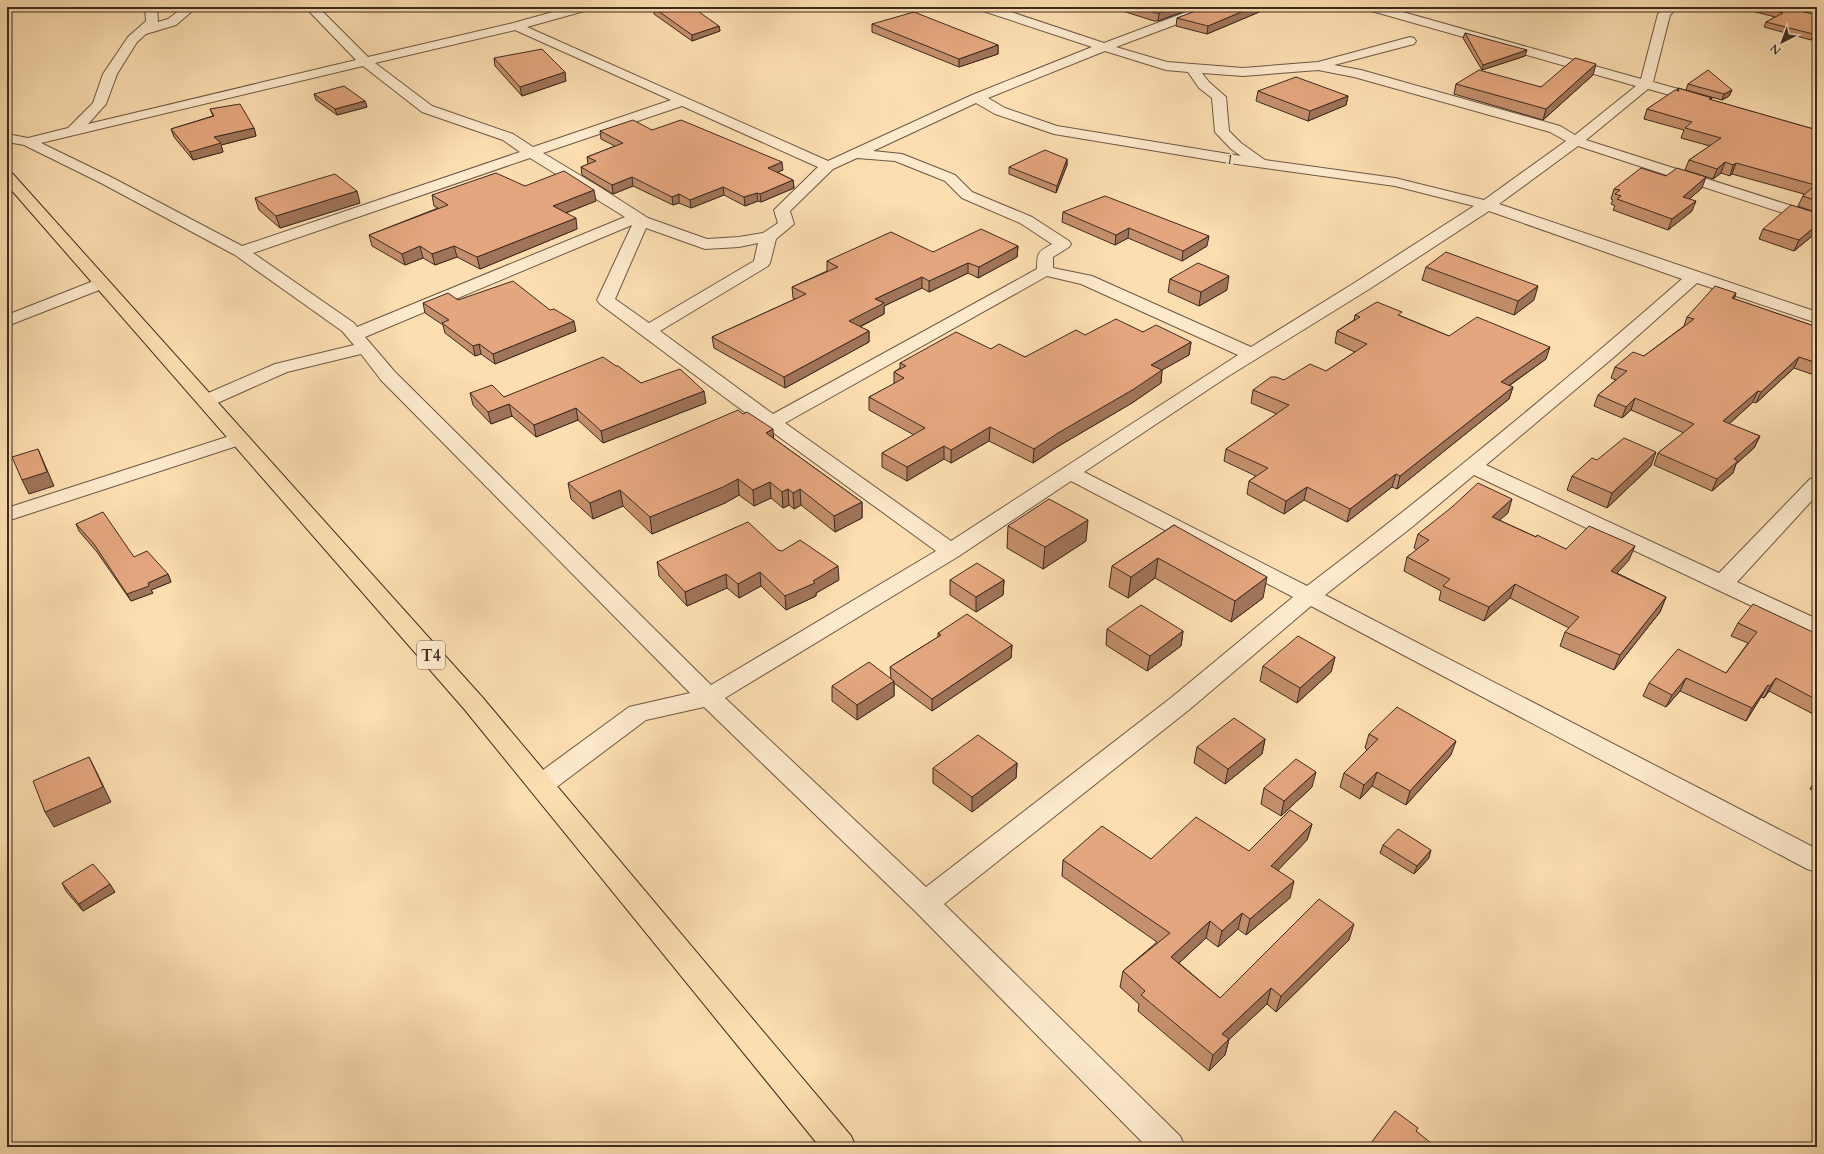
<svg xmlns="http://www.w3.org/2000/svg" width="1824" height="1154" viewBox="0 0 1824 1154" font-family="Cardo,serif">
<rect width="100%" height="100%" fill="#fcdeb1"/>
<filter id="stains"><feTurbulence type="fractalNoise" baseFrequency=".005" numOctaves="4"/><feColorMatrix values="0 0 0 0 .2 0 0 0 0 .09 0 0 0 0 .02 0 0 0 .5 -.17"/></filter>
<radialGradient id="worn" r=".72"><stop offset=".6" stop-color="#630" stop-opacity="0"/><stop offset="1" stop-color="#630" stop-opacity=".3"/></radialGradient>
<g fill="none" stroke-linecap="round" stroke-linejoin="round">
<g stroke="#6d5744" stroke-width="2">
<g id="street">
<path d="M145,7H157L158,22L168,19L184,7H197L176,25L146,34L137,42L117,74L106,104L88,124L356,60L305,7H318L368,57L513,23L571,7H590L588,10L527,27L828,161L972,95L1092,47L980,10L978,7H996L1104,43L1200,7L1204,8L1206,11L1204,14L1116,47L1167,62L1243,68L1318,62L1410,37L1414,38L1416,41L1414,44L1334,65L1361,70L1560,126L1575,135L1636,86L1368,10L1366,7H1385L1641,79L1658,14L1665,7H1678L1670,15L1653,82L1707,97L1709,100L1707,103L1702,104L1648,89L1586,140L1817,214V224L1578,146L1499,204L1817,312V323L1697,283L1614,357L1486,465L1719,573L1810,479L1817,477V495L1737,582L1817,619V636L1809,633L1474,475L1412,527L1325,595L1817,849V872L1807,869L1311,606L1190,709L944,904L1180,1136L1185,1147H1147L915,911L704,707L646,720L550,792L541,795L532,792L528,785L532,778L629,707L690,693L381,380L361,354L287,372L213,405L206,407L199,405L197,401L199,397L275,364L354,345L342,331L235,255L101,183L24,145L7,142V134L28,138L68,128L93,103L103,74L128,37L146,21ZM515,30L671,100L533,147L513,134L432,106L375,63ZM1105,51L1166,70L1188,72L1199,88L1212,98L1215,132L1231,149L1241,156L1057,126L1005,108L988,98ZM363,66L422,112L503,140L520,152L242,246L111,177L41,143ZM1318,70L1354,77L1550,132L1566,141L1484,200L1395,178L1265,160L1241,143L1229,131L1226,97L1209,82L1202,73L1243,76ZM976,103L995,114L1054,134L1229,163L1395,186L1474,206L1359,280L1251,347L1092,276L1053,268V257L1069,247L1071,244L1069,241L1032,217L972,192L955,175L902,154L873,151ZM682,106L818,167L777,207L774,210L778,223L763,233L739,237L707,239L648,218L598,186L543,153ZM530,158L625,217L357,327L354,323L253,253ZM857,158L895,161L945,181L962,198L1020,223L1052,244C1038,252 1037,252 1037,269L773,414L660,331L768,266L770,263L776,239L794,224L790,211L833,169ZM1489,211L1682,279C1561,385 1436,488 1307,586L1084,472L1227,377L1371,288ZM632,225L597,300L600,304L731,402L936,551L711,685L395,372L365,337ZM646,228L705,249L739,247L758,243L754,261L649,323L615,299ZM1047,276L1081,284L1238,355L951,541L785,423ZM1071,481L1293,597L1172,697L926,887L725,698L959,556Z"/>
<path d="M101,278L107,279L109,283L107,287L7,326V315Z"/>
<path d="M239,433L246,435L249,439L246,443L7,521V508Z"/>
</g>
</g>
<g stroke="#3d2a20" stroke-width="2">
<path id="highway" d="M7,172L12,173L483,698L851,1136L856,1147H820L465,710L7,185Z"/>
</g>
<use href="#street" fill="#fdeacc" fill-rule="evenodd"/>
<use href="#highway" fill="#fcdeb1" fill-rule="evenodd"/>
</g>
<g fill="#c48f6c" stroke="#3d2a20">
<path d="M1110,7H1196L1158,21H1154Z"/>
<path d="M1205,7H1271L1207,34L1176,26L1177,18L1205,8Z"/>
<path d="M1737,7H1783L1817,15V36L1811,40L1764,27L1766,22L1775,17Z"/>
<path d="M1802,7H1817V10Z"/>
<path d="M654,8L719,26L720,31L692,41L654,14Z"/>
<path d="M872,24L998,45V54L959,67L872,32Z"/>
<path d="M1465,33L1525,56L1482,70L1463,38Z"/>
<path d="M494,58L566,81L522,96L495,66Z"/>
<path d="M1593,75L1543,120L1454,94L1456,84L1541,87Z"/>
<path d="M1688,84L1732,90L1729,96L1722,100L1686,90Z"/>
<path d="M1678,88L1712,98L1711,100L1817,130V213L1798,206L1804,194L1732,174L1730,176L1721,173L1713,179L1685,170L1689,160L1710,146L1681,138L1684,130L1644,119L1647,109L1677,90Z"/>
<path d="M1258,91L1348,96L1346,105L1308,121L1256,101Z"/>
<path d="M314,94L365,101L367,107L337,115L316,100Z"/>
<path d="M210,109L254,128L256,136L221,145L223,152L193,160L174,137L171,129L213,116Z"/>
<path d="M652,130L783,170L777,172L793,180L794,188L761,202L758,201L745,206L724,195L691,208L679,203L673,205L633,186L613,194L582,175L581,167L588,164L587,157L615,146L601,139L600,131Z"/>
<path d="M1067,159V165L1056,193L1009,174V167Z"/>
<path d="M525,186L596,201L566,213L577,229L480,269L457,257L435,265L423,258L405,265L372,246L369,235L438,208L434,206L432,195Z"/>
<path d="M1702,188L1689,199L1692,211L1668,230L1613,210L1615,206L1611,204L1613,200L1611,199L1614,189Z"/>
<path d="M255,198L360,203L280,228L259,210Z"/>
<path d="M1063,212L1207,246L1182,261L1128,238L1115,245L1062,222Z"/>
<path d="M1817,213V232L1794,251L1759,239L1763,229Z"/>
<path d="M1018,246L1017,257L978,278L968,273L929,292L922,288L884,306V314L860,327L869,331V342L785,388L714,348L712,337L795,299L793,298L792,287L827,271V261L933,252Z"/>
<path d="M1426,267L1534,300L1514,315L1422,280Z"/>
<path d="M1170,279L1227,290L1199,306L1168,292Z"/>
<path d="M1736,293L1734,299L1817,327V376L1794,368L1756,403L1753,402L1729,424L1760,436L1754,448L1736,464L1733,473L1712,491L1654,465L1658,453L1684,433L1631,410L1622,418L1594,406L1598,395L1616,380L1611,378L1615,367L1644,356L1684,326L1687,317Z"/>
<path d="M458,300L576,331L495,364L481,354L475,356L445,333L443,325L425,313L423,303Z"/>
<path d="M1355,315L1401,316L1449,336L1546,359L1509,386L1513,387L1509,399L1397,489L1392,487L1347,522L1304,500L1284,514L1247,494L1249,481L1256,476L1224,461L1226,449L1277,414L1251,403L1253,390L1284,380L1326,371L1355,352L1335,343L1337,331L1354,320Z"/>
<path d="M1143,332L1191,342L1189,355L1162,370L1161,383L1132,403L1057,447L1033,463L989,441L951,463L944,459L907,481L882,467V453L914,435L869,410V397L894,384V372L900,368V363L991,349L1025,357L1085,335Z"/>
<path d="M616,366L641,383L706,403L603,443L578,420L536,437L512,416L491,424L473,405L470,393L504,397Z"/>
<path d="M773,438L862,502V518L835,532L801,505L794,509L789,505L783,508L771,498L754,506L739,495L725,503L652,534L623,506L593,519L571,499L568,483Z"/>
<path d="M1597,460L1651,466L1607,508L1567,490L1572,476Z"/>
<path d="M1508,513L1499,520L1536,537L1566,549L1629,560L1617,573L1666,597L1660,612L1614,670L1560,646L1565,632L1569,628L1510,598L1484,621L1439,600L1441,591L1404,571L1407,557L1417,550L1414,548L1418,534Z"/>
<path d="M76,524L134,557L168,574L171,582L151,590L153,593L131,601L97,552L79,531Z"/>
<path d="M1174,525L1263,598L1231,622L1155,578L1128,598L1109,587L1112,566Z"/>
<path d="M1008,526L1086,541L1043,569L1007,548Z"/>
<path d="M778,550L839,580L816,593V596L786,610L761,586L739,598L727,588L687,606L659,576L657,562Z"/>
<path d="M950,580H1004L1003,595L976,612L950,595Z"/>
<path d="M1738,623L1817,634V716L1769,691L1764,698L1761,697L1746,721L1680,691L1666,707L1643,696L1649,683L1726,673L1748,643L1731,636Z"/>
<path d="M1107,629L1183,631L1181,646L1147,671L1106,645Z"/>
<path d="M938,633L1012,645L1011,658L932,711L894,683V696L857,720L832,701V686L891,678L890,667L938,637Z"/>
<path d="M1335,657L1331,672L1297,703L1260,681L1263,666Z"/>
<path d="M1369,734L1451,755L1406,805L1372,786L1360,799L1340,787L1344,773L1367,750L1365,748Z"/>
<path d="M1265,739L1262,754L1225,784L1194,763L1197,747Z"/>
<path d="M1017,763L1016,778L972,812L933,783V768Z"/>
<path d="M1817,777V792L1810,789Z"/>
<path d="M1312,787L1281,816L1261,804L1264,788Z"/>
<path d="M1312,824L1307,840L1278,870L1290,898L1246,935L1238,929L1218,947L1206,938L1179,963L1220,998L1349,940L1276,1012L1267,1004L1229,1039L1225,1055L1209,1071L1138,1011L1139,1004L1120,987L1123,971L1157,942L1062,876L1063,860L1151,859L1249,851Z"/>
<path d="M1383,845L1429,858L1414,874L1380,853Z"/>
<path d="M62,883L115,892L83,911L66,891Z"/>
</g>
<g fill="#a07458" stroke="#3d2a20">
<path d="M1175,7H1196L1158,21L1159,13Z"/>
<path d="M1253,7H1271L1207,34L1208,26Z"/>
<path d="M719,26L720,31L692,41V35Z"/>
<path d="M1817,32V36L1811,40L1813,34Z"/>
<path d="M998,45V54L959,67V59Z"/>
<path d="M1527,50L1525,56L1482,70L1483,65Z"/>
<path d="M1596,64L1593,75L1543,120L1546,109Z"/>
<path d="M565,72L566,81L522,96L520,87Z"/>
<path d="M1732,90L1729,96L1722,100L1724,94Z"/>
<path d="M1348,96L1346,105L1308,121L1310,111Z"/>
<path d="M365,101L367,107L337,115L335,109Z"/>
<path d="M254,128L256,136L221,145L223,152L193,160L190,152L214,137Z"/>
<path d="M1067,159V165L1056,193L1057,186Z"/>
<path d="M782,162L783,170L768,176V168Z"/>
<path d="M1725,162L1721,173L1713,179L1717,169Z"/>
<path d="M1736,163L1732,174L1730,176L1733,165Z"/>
<path d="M632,177L633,186L613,194L612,185Z"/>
<path d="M1706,177L1702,188L1679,208L1683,197Z"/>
<path d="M793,180L794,188L761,202L760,194Z"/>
<path d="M723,187L724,195L691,208L690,200Z"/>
<path d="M594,190L596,201L555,217L553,206Z"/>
<path d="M357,191L360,203L280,228L276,216Z"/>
<path d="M757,193L758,201L745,206L744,197Z"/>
<path d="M679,194V203L673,205L672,197Z"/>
<path d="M1696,201L1692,211L1668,230L1672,219Z"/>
<path d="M576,218L577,229L480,269L477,257Z"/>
<path d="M1817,225V232L1794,251L1799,240Z"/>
<path d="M1129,228L1128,238L1115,245L1116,235Z"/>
<path d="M1209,236L1207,246L1182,261L1183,251Z"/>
<path d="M420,246L423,258L405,265L402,254Z"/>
<path d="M454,246L457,257L435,265L432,254Z"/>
<path d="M1018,246L1017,257L978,278L979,267Z"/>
<path d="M968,263V273L929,292V281Z"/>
<path d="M1229,276L1227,290L1199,306L1201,292Z"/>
<path d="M922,277V288L884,306V314L849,332V321L875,299Z"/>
<path d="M1538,286L1534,300L1514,315L1518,301Z"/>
<path d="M1736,293L1732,304V298Z"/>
<path d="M574,321L576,331L495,364L493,354Z"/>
<path d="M869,331V342L785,388L784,377Z"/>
<path d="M1191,342L1189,355L1162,370L1161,383L1132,403L1057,447L1033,463L1034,449L1151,365Z"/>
<path d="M479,344L481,354L475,356L473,346Z"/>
<path d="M1550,347L1546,359L1497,394L1501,382Z"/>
<path d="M1799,357L1794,368L1756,403L1761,392Z"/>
<path d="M1513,387L1509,399L1397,489L1400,476Z"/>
<path d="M704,391L706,403L603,443L601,431Z"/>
<path d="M1758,391L1753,402L1719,433L1723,421Z"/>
<path d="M1635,398L1631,410L1622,418L1626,407Z"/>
<path d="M509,404L512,416L491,424L488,412Z"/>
<path d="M576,408L578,420L536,437L534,425Z"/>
<path d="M990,427L989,441L951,463V450Z"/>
<path d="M773,429L774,445L766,433Z"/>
<path d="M1760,436L1754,448L1736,464L1733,473L1712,491L1717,479L1734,459Z"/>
<path d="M944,446V459L907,481V467Z"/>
<path d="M38,449L54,486L29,494L22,480Z"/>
<path d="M1656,452L1651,466L1607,508L1612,493Z"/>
<path d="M1396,474L1392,487L1347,522L1350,509Z"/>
<path d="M738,479L739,495L725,503L652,534L650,517Z"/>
<path d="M770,482L771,498L754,506L753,490Z"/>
<path d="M1307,487L1304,500L1284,514L1286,501Z"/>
<path d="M788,489L789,505L783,508L782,492Z"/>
<path d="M800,489L801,505L794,509L793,493Z"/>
<path d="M620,490L623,506L593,519L590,503Z"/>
<path d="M1512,499L1508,513L1487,531L1492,517Z"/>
<path d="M862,502V518L835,532L834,516Z"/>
<path d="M1088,520L1086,541L1043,569L1045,547Z"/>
<path d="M1635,546L1629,560L1606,585L1611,571Z"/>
<path d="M1158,558L1155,578L1128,598L1131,577Z"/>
<path d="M838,566L839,580L816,593V596L786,610L785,596Z"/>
<path d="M760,572L761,586L739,598L738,584Z"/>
<path d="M168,574L171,582L151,590L153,593L131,601L127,594L148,583Z"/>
<path d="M726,574L727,588L687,606L685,592Z"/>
<path d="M1267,577L1263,598L1231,622L1235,601Z"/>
<path d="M1004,580L1003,595L976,612V597Z"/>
<path d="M1515,584L1510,598L1484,621L1489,607Z"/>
<path d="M1666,597L1660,612L1614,670L1620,655Z"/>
<path d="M1183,631L1181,646L1147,671L1150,656Z"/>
<path d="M1012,645L1011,658L932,711V699Z"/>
<path d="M1335,657L1331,672L1297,703L1300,688Z"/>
<path d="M1686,678L1680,691L1666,707L1672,695Z"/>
<path d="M1776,678L1769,691L1764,698L1770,686Z"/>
<path d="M894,681V696L857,720V705Z"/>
<path d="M1768,685L1761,697L1746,721L1752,708Z"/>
<path d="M1265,739L1262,754L1225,784L1228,769Z"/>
<path d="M1456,741L1451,755L1406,805L1410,791Z"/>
<path d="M89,757L97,773L111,802L54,827L45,812Z"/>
<path d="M1017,763L1016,778L972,812V797Z"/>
<path d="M1316,772L1312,787L1281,816L1284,801Z"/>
<path d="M1377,772L1372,786L1360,799L1364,785Z"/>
<path d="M1312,824L1307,840L1267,882L1271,866Z"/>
<path d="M1431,850L1429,858L1414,874L1417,866Z"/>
<path d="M1294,881L1290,898L1246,935L1250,919Z"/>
<path d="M110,884L115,892L83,911L79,904Z"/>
<path d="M1242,913L1238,929L1218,947L1222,931Z"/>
<path d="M1210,921L1206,938L1168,973L1171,957Z"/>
<path d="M1354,924L1349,940L1276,1012L1281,996Z"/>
<path d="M1271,988L1267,1004L1218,1050L1222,1034Z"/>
<path d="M1229,1039L1225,1055L1209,1071L1213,1055Z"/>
</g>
<g fill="#e4a67e" stroke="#3d2a20">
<path d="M661,7H692L719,26L692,35L654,8Z"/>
<path d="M1137,7H1175L1159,13H1155Z"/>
<path d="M1206,7H1253L1208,26L1177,18Z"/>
<path d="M1760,7H1783L1817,15V32L1813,34L1766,22L1783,13Z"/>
<path d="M914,12L998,45L959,59L872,24Z"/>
<path d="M1465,33L1527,50L1483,65Z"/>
<path d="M542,49L565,72L520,87L494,58Z"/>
<path d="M1575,58L1596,64L1546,109L1456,84L1479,70L1541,87Z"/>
<path d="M1708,70L1732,90L1724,94L1688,84Z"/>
<path d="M1296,77L1348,96L1310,111L1258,91Z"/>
<path d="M344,86L365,101L335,109L314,94Z"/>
<path d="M1678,88L1712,98L1709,99L1817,130V201L1803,196L1815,185L1736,163L1733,165L1725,162L1717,169L1689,160L1721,138L1685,128L1692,122L1647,109L1675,90L1679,91Z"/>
<path d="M240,104L254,128L214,137L221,143L190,152L171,129L214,116L210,109Z"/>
<path d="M633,120L652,130L681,120L782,162L768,168L793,180L760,194L757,193L744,197L723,187L690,200L679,194L672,197L632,177L612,185L581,167L596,161L587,157L623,143L600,131Z"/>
<path d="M1045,150L1067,159L1057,186L1009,167Z"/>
<path d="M1641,168L1666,176L1677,168L1706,177L1683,197L1696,201L1672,219L1617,199L1621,196L1615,194L1620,190L1614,189Z"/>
<path d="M564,171L594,190L553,206L576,218L477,257L454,246L432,254L420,246L402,254L369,235L448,205L432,195L496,173L525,186Z"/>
<path d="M335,174L357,191L276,216L255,198Z"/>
<path d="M1105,196L1209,236L1183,251L1129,228L1116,235L1063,212Z"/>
<path d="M1791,205L1817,213V225L1799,240L1763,229Z"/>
<path d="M981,229L1018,246L979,267L968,263L929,281L922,277L875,299L884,303L849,321L869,331L784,377L712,337L806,294L792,287L838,267L827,261L891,232L933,252Z"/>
<path d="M1446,252L1538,286L1518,301L1426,267Z"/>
<path d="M1198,263L1229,276L1201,292L1170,279Z"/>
<path d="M513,281L550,310L554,309L574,321L493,354L479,344L473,346L442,323L449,320L423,303L448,293L458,300Z"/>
<path d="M1715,286L1736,293L1732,298L1817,327V363L1799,357L1761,392L1758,391L1723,421L1760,436L1734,459L1738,461L1717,479L1658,453L1694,424L1635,398L1626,407L1598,395L1627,371L1615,367L1633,352L1644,356L1694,319L1687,317Z"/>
<path d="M1377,302L1402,312L1398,315L1449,336L1477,317L1550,347L1501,382L1513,387L1400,476L1396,474L1350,509L1307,487L1286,501L1249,481L1268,468L1226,449L1289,405L1253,390L1271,377H1276L1284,380L1310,364L1326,371L1367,344L1337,331L1360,317L1355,315Z"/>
<path d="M1116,319L1143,332L1156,325L1191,342L1151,365L1162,370L1134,389L1058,433L1034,449L990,427L951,450L944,446L907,467L882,453L925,428L869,397L904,378L894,372L906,366L900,363L956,332L991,349L999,344L1025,357L1076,330L1085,335Z"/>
<path d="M603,357L616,366H618L641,383L680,369L704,391L601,431L576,408L534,425L509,404L488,412L470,393L492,385L504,397Z"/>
<path d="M738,410L743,414L747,412L773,429L766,433L862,502L834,516L800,489L793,493L788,489L782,492L770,482L753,490L738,479L723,487L650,517L620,490L590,503L568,483Z"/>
<path d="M1624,438L1656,452L1612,493L1572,476L1592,458L1597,460Z"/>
<path d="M38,449L47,472L22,480L12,457Z"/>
<path d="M1478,483L1512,499L1492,517L1536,537L1537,535L1566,549L1589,526L1635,546L1611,571L1666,597L1620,655L1565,632L1579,617L1515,584L1489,607L1443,586L1450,579L1407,557L1429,540L1418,534L1452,507Z"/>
<path d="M1049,499L1088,520L1045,547L1008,526Z"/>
<path d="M103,512L134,557L147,551L168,574L148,583L149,586L127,594L94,544L76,524Z"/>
<path d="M748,522L778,550L782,551L800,540L838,566L813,581L815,583L785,596L760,572L738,584L726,574L685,592L657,562Z"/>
<path d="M1174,525L1267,577L1235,601L1158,558L1131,577L1112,566Z"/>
<path d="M977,563L1004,580L976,597L950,580Z"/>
<path d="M1753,604L1817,634V700L1776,678L1770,686L1768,685L1752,708L1686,678L1672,695L1649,683L1678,649L1726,673L1757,632L1738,623Z"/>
<path d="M1141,605L1183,631L1150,656L1107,629Z"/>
<path d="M967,614L1012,645L932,699L890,667L941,635L938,633Z"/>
<path d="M1298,636L1335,657L1300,688L1263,666Z"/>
<path d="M869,662L894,681L857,705L832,686Z"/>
<path d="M1397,707L1456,741L1410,791L1377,772L1364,785L1344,773L1378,739L1369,734Z"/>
<path d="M1234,718L1265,739L1228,769L1197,747Z"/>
<path d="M978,735L1017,763L972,797L933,768Z"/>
<path d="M89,757L103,787L45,812L33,781Z"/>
<path d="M1296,759L1316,772L1284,801L1264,788Z"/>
<path d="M1290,810L1312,824L1271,866L1294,881L1250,919L1242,913L1222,931L1210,921L1171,957L1220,998L1319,899L1354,924L1281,996L1271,988L1222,1034L1229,1039L1213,1055L1141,995L1145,991L1123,971L1170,933L1063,860L1102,826L1151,859L1196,817L1249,851Z"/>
<path d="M1398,829L1431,850L1417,866L1383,845Z"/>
<path d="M93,864L110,884L79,904L62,883Z"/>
<path d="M1395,1111L1418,1128L1416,1131L1436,1147H1368Z"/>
</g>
<g text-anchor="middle" stroke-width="3" stroke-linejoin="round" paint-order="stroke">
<g font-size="14" fill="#3d2a20" stroke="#fdeacc">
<text transform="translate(1230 159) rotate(8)" y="5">1</text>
</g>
<rect fill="#fdeacc" stroke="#776454" stroke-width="1" x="417" y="641" width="28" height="28" rx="3"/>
<g font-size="16" font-weight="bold" fill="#3d2a20">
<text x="431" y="661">T4</text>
</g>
</g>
<rect width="1824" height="1154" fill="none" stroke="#fcdeb1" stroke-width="24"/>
<rect x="8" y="8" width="1808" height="1138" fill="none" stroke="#3d2a20" stroke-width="2"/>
<rect x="12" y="12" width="1800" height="1130" fill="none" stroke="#3d2a20"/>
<g transform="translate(1782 42) rotate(222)" stroke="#fdeacc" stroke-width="3" paint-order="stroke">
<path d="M0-3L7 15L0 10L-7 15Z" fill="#3d2a20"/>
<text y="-6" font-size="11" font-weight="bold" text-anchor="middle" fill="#3d2a20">N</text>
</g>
<rect width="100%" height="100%" filter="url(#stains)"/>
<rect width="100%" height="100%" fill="url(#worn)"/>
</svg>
